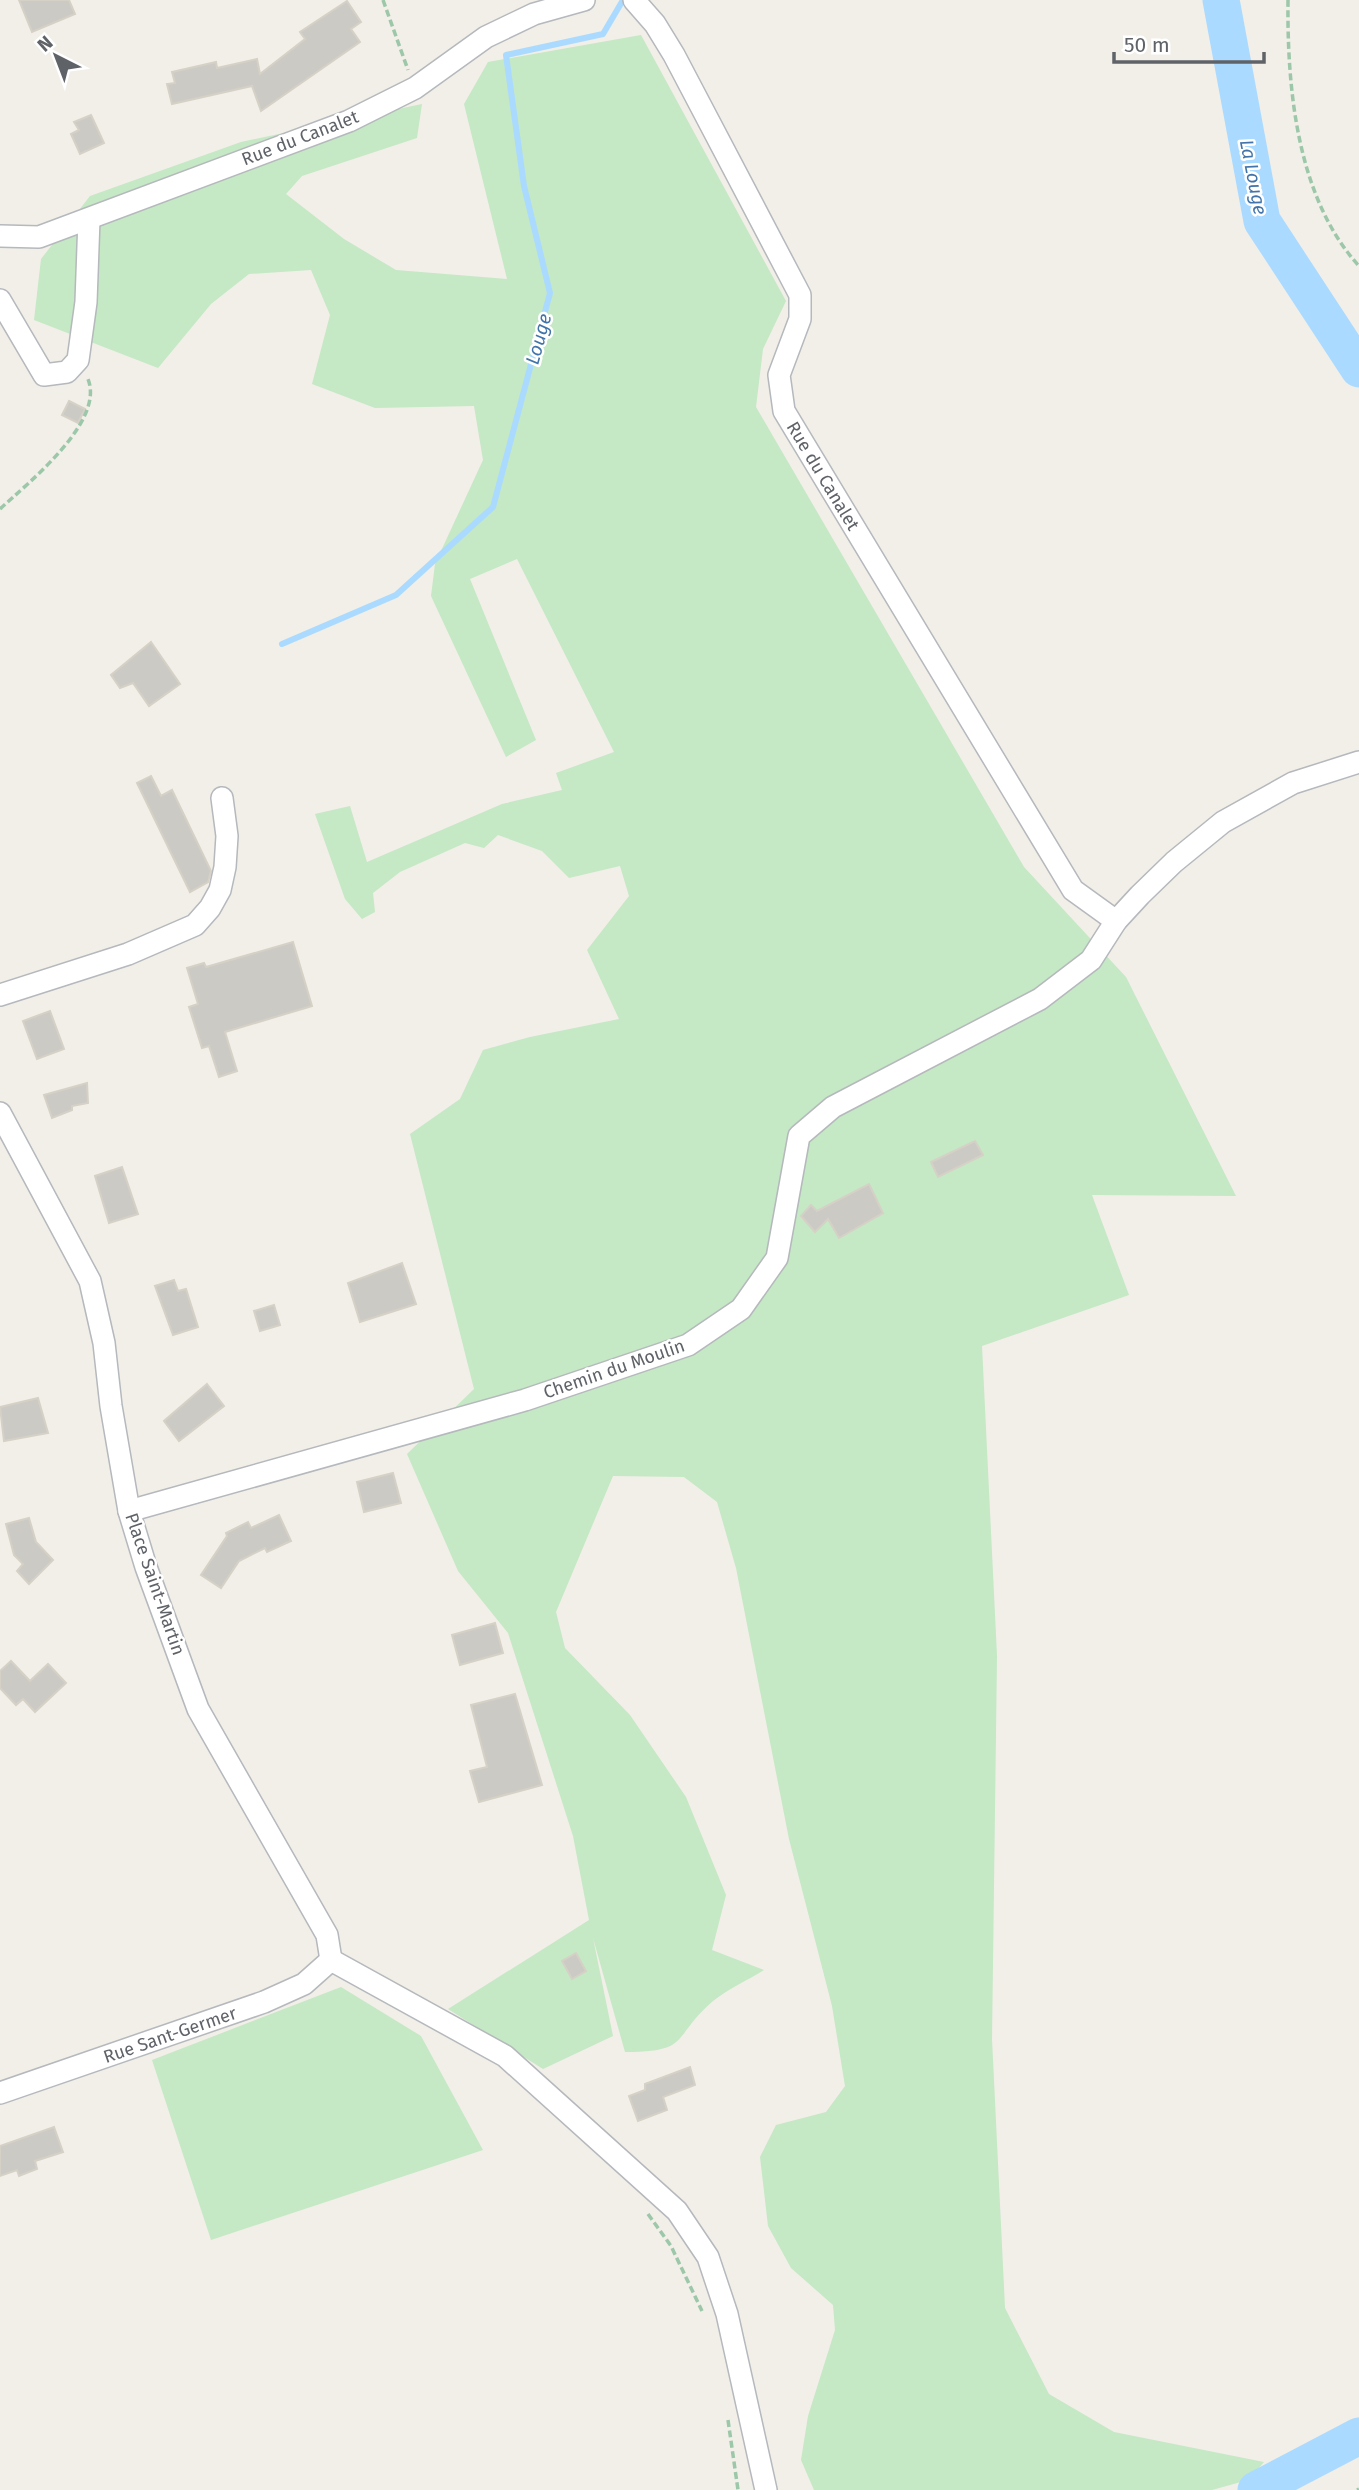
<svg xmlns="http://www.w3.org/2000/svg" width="1359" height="2490" viewBox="0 0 1359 2490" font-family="'Fira Sans',sans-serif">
<rect width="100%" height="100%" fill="#f1efe8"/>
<g fill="#c5e8c5">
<path d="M641,35L786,301L763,349L756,407L1024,867L1126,977L1236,1196L1092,1195L1129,1295L982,1346L997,1656L992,2039L1005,2308L1049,2394L1114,2432L1264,2462L1248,2480L1212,2490H814L801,2460L808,2416L835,2330L833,2305L791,2268L768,2226L760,2157L776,2125L826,2112L845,2086L832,2006L789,1839L736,1568L717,1502L684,1477L613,1476L556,1612L565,1648L630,1715L686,1797L726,1895L712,1950L764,1970C748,1980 728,1989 713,2001C671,2037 692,2052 625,2052L593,1938L613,2036L543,2069L448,2009L589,1920L573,1836L508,1633L458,1571L407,1454L474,1389L410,1134L460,1099L483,1050L530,1037L619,1019L587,950L629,896L620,866L569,878L542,851L498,835L484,848L465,843L400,872L373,893L375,912L362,919L345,899L315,814L350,806L367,862L502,804L562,790L556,773L614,752L517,559L470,579L536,740L506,757L431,596L435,564L483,460L474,406L375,408L312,384L330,315L311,270L249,274L211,304L158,368L34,320L41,259L90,196L241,142L422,104L417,138L302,176L286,194L344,239L396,270L507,279L464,104L488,62Z"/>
<path d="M341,1987L421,2036L483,2150L211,2240L152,2060Z"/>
</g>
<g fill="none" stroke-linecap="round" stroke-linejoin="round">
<path stroke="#aadaff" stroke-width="6" d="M282,644L396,595L493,507L550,293L524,186L506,55L603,34L623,0"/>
<g stroke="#aadaff" stroke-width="37">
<path d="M1221,0L1262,221L1359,369"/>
<path d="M1256,2490L1359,2436"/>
</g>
</g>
<g fill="#cccac5" stroke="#d6d1c6" stroke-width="2">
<path d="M19,0H69L75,14L32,32Z"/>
<path d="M347,1L361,22L351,29L360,42L261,111L252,86L172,104L167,84L175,83L172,72L216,62L217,68L257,59L260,74L305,39L300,32Z"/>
<path d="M91,115L104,143L80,154L71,134L79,130L74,122Z"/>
<path d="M69,401L85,409L78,423L62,415Z"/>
<path d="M151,642L180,684L149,706L133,683L120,688L111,675Z"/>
<path d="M151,776L161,796L172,790L211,871L208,882L190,892L137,783Z"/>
<path d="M293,942L312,1006L225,1032L237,1071L219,1077L209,1046L202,1048L189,1007L198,1004L187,968L204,963L206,967Z"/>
<path d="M50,1011L64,1049L37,1059L23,1021Z"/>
<path d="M87,1083L88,1103L72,1106V1110L52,1118L44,1095Z"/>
<path d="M975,1141L983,1155L938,1177L931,1162Z"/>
<path d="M122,1167L138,1214L109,1223L95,1176Z"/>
<path d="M869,1184L883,1213L839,1238L828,1219L815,1232L801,1216L811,1205L817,1211Z"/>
<path d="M402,1263L416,1304L360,1322L348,1283Z"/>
<path d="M174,1280L178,1291L186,1289L198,1327L173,1335L155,1286Z"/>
<path d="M274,1305L280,1325L260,1331L254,1311Z"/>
<path d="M207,1384L224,1406L179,1441L164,1421Z"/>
<path d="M38,1398L48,1433L4,1441L0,1407Z"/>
<path d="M393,1473L401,1503L364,1512L357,1482Z"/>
<path d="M279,1515L291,1541L267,1552L265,1548L239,1561L221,1588L201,1575L227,1536L226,1533L248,1522L251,1528Z"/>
<path d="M29,1518L36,1542L53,1560L29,1584L17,1571L23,1564L14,1555L6,1524Z"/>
<path d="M495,1623L503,1653L460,1665L452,1635Z"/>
<path d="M11,1661L30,1681L48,1664L66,1683L35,1712L23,1699L16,1705L0,1688V1671Z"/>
<path d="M515,1694L542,1785L479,1802L470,1771L487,1767L471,1705Z"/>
<path d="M576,1953L586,1971L572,1979L562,1961Z"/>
<path d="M690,2067L695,2085L663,2097L667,2110L638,2121L629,2096L645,2090V2084Z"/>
<path d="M54,2127L63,2152L35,2161L37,2169L19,2176L17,2170L0,2176V2146Z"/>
</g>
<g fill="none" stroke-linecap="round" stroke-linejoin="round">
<g stroke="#b5b8bc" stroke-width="24">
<g id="minor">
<path d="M634,0L655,24L674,55L800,295V319L779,375L784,411L1073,890L1116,921"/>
<path d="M0,236L39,237L349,121L415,88L486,37L534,14L584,0"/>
<path d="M0,300L44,375L67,372L78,360L86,302L89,219"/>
<path d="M0,995L128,954L195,925L210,908L220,890L225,867L227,836L222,798"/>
<path d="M0,1113L90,1281L104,1343L111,1406L129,1511L146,1567L198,1709L327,1935L331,1960"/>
<path d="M129,1511L525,1400L688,1345L741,1309L777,1258L799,1136L833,1107L1040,999L1091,960L1116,921L1140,895L1174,862L1223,822L1293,783L1359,762"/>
<path d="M331,1960L505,2056L677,2211L708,2257L727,2314L766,2490"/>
<path d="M0,2093L264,2002L304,1984L331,1960"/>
</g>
</g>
<g stroke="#9cc7a9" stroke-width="3.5" stroke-dasharray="7 3.5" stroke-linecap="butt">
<path d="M383,0L408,70"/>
<path d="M1288,0C1287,89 1297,198 1359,266"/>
<path d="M0,509C29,482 105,422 88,379"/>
<path d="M648,2214L671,2246L702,2311"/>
<path d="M728,2420L738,2490"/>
<path d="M1357,2490L1359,2489"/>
</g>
<use href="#minor" stroke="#fff" stroke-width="21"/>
</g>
<g text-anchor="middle" stroke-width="5" stroke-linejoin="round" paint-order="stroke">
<g font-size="18" fill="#5f6368" stroke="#fff">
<text transform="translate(300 138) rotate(-21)" y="6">Rue du Canalet</text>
<text transform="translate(823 476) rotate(59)" y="6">Rue du Canalet</text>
<text transform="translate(614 1369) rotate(-19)" y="6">Chemin du Moulin</text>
<text transform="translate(155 1584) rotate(71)" y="6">Place Saint-Martin</text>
<text transform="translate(170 2035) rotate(-19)" y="6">Rue Sant-Germer</text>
</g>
<g font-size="19" font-style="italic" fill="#4174aa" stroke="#fff">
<text transform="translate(1254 177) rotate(79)" y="7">La Louge</text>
<text transform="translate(538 339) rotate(-75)" y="7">Louge</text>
</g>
</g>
<g transform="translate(56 56) rotate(318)" stroke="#ffffff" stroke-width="5" paint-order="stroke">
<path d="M0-5L12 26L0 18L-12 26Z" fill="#5f6368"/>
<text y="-10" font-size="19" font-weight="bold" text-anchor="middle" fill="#5f6368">N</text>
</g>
<path d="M1114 52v10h150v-10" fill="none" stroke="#5f6368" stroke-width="3.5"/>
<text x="1124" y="52" font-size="21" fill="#5f6368" stroke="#ffffff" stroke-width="5" paint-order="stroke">50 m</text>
</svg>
